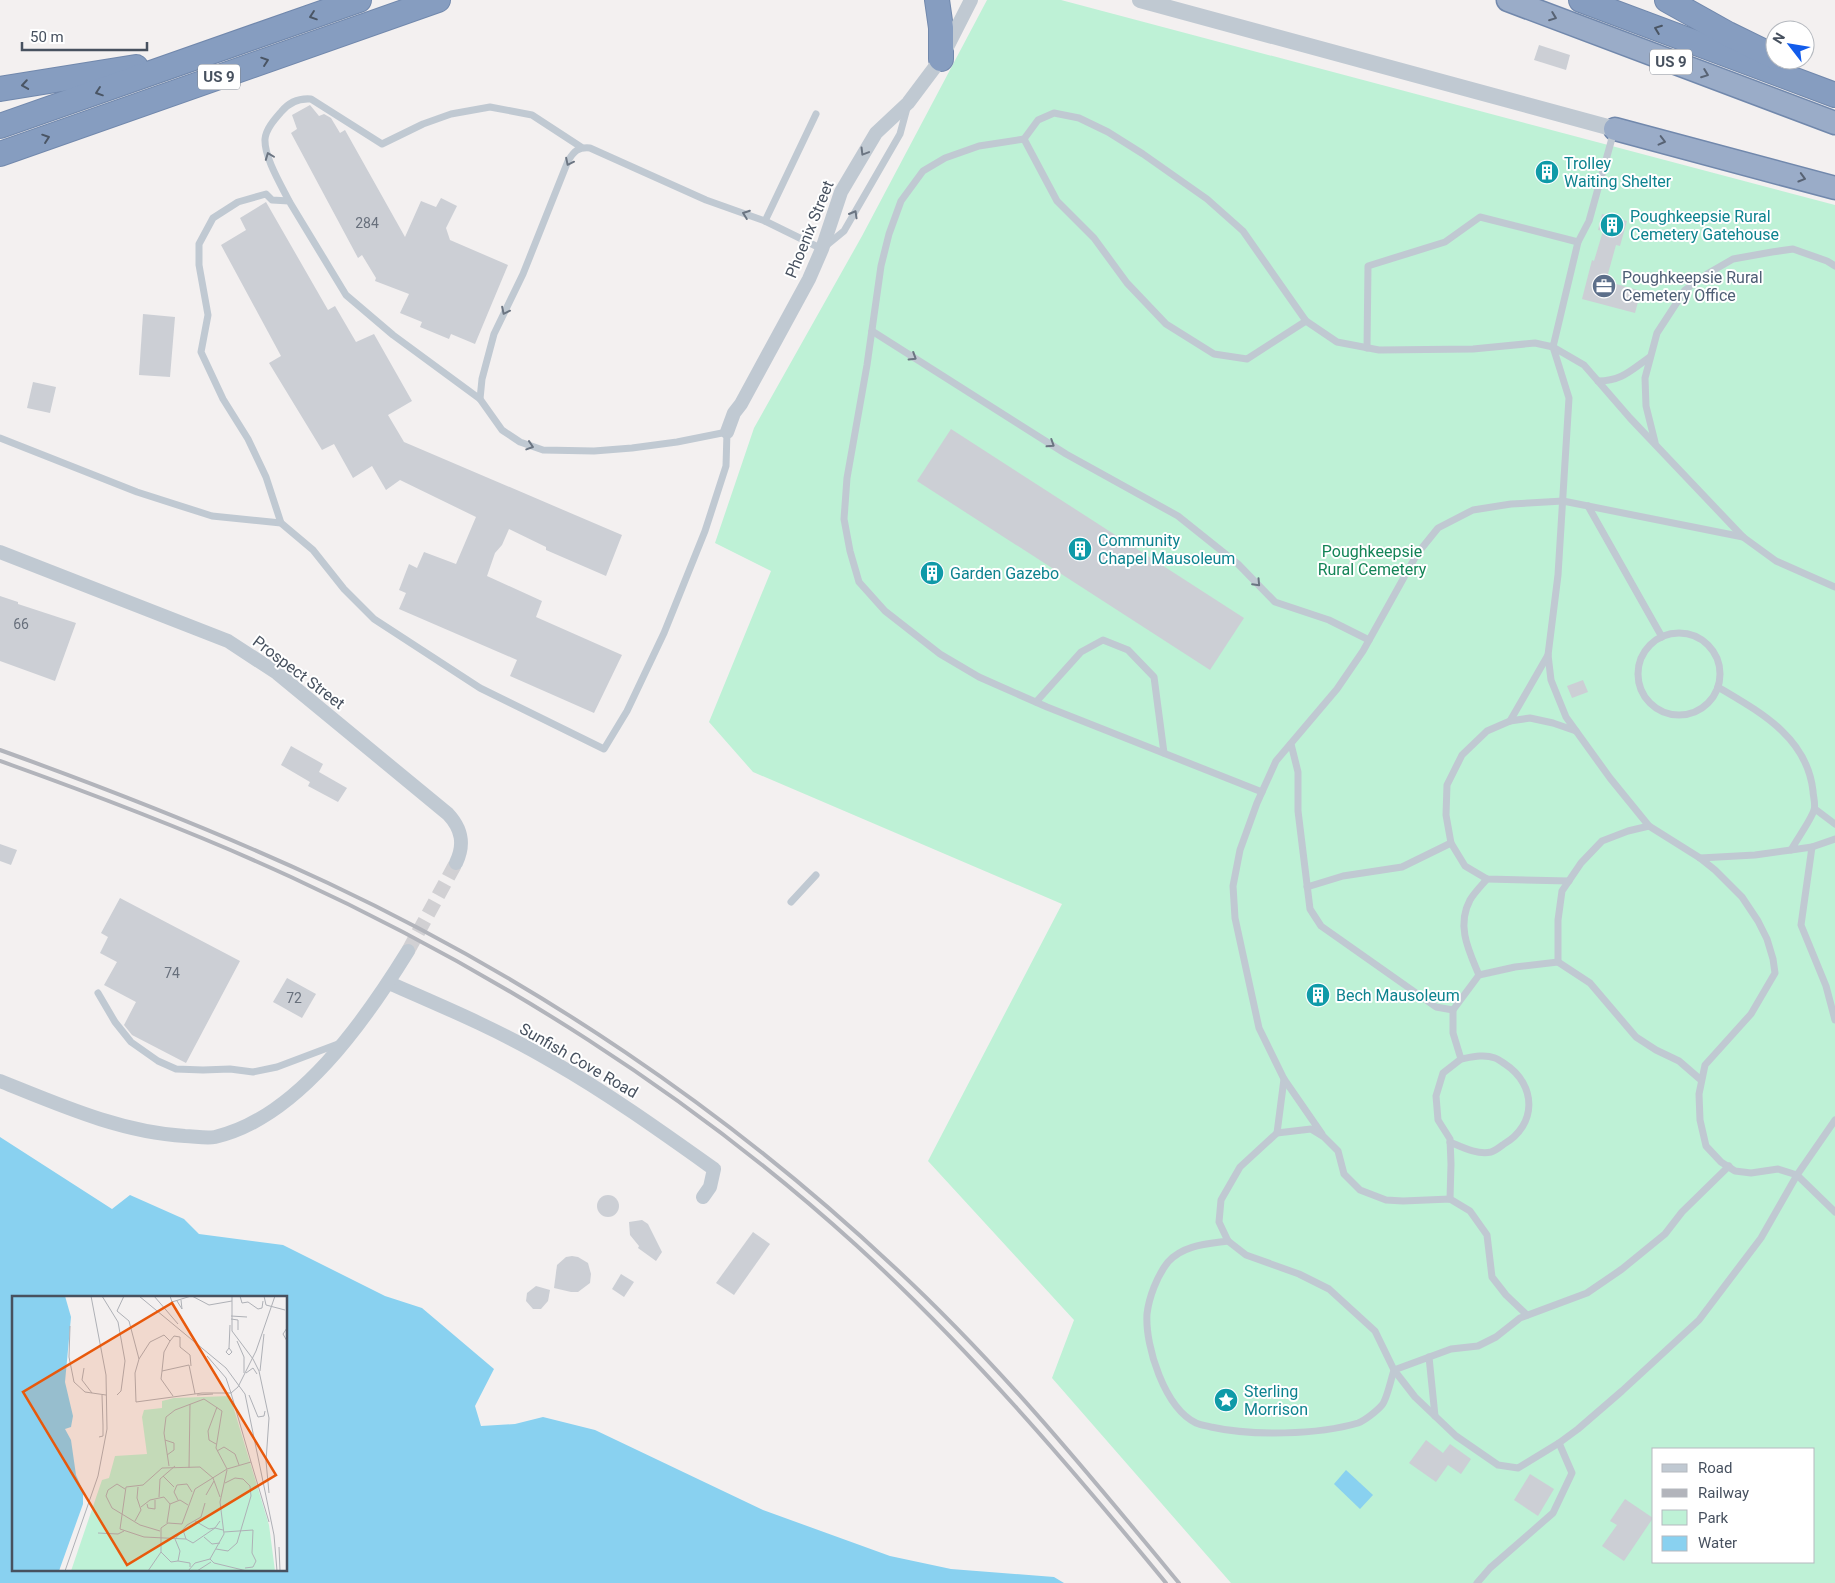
<svg xmlns="http://www.w3.org/2000/svg" width="1835" height="1583" viewBox="0 0 1835 1583" font-family="Roboto,sans-serif">
<rect width="100%" height="100%" fill="#f3f0f0"/>
<path fill="#bef1d6" fill-rule="evenodd" d="M987,0H1061L1835,205V1583H1231L1052,1378L1074,1320L928,1161L1062,904L753,772L709,722L771,571L715,543L754,428L862,236ZM1654,1449H1814V1562H1654Z"/>
<g fill="#89d1f0" fill-rule="evenodd">
<path d="M0,1137L112,1209L130,1195L184,1219L199,1234L283,1245L385,1296L422,1308L494,1369L475,1406L481,1426L515,1424L543,1417L595,1430L763,1510L890,1556L951,1569L1054,1577L1064,1583H0ZM14,1297H286V1569H14Z"/>
<path d="M1346,1470L1373,1495L1360,1509L1334,1484Z"/>
</g>
<g fill="#cccfd5">
<path d="M1539,45L1570,55L1566,70L1534,60Z"/>
<path d="M310,105L319,116L324,114L331,118L340,133L345,130L405,237L421,201L436,207L441,198L457,206L446,228L450,240L508,265L475,344L451,334L449,339L420,327L422,322L400,313L409,294L375,281L376,278L362,255L358,258L291,133L297,129L292,115Z"/>
<circle cx="1547" cy="172" r="10"/>
<path d="M266,202L328,310L335,306L356,342L374,334L412,401L388,415L404,442L622,535L606,576L546,550V547L509,529L502,545L495,553L487,576L542,601L536,617L622,655L594,713L510,676L517,660L399,609L406,593L399,590L409,564L417,568L424,552L456,564L476,517L400,480L386,490L372,466L353,478L334,444L322,450L269,363L281,356L221,245L246,230L240,218Z"/>
<path d="M1602,214L1627,221L1620,246L1616,245L1606,281L1641,291L1635,313L1582,299L1592,260L1594,261L1603,231L1598,230Z"/>
<path d="M143,314L175,317L170,377L139,375Z"/>
<path d="M33,382L56,387L50,413L27,408Z"/>
<path d="M951,429L1244,618L1210,670L917,481Z"/>
<circle cx="932" cy="573" r="11"/>
<path d="M0,596L18,602V604L76,623L55,681L0,661Z"/>
<path d="M1583,680L1588,692L1572,698L1567,686Z"/>
<path d="M291,746L323,764L319,772L347,788L338,802L308,786L310,782L281,765Z"/>
<path d="M0,844L17,850L11,865L0,861Z"/>
<path d="M120,898L240,961L186,1063L132,1035L124,1025L136,1002L104,985L117,962L100,953L108,937L101,933Z"/>
<path d="M287,978L316,994L302,1018L273,1002Z"/>
<circle cx="608" cy="1206" r="11"/>
<path d="M642,1220L648,1224L662,1252L656,1261L638,1248L639,1246L630,1235L629,1222Z"/>
<path d="M753,1232L770,1244L734,1295L716,1283Z"/>
<path d="M572,1256L578,1257L588,1263L591,1274L590,1283L578,1292H571L554,1288L557,1265L566,1257Z"/>
<path d="M621,1274L634,1282L624,1297L612,1289Z"/>
<path d="M536,1286L550,1290L548,1301L541,1309H533L526,1301L527,1293Z"/>
<path d="M1426,1440L1443,1453L1450,1444L1471,1459L1461,1474L1448,1465L1436,1482L1409,1463Z"/>
<path d="M1530,1474L1554,1489L1538,1516L1514,1500Z"/>
<path d="M1625,1499L1653,1518L1624,1561L1602,1546L1617,1525L1610,1521Z"/>
</g>
<g fill="none" stroke-linecap="round" stroke-linejoin="round">
<path stroke="#d1d0d3" stroke-width="14" stroke-dasharray="14 7" stroke-linecap="butt" d="M408,951L456,863"/>
<g stroke="#7188ac" stroke-width="25">
<g id="trunk">
<path d="M1508,0L1835,123"/>
<path d="M1615,129L1835,188"/>
</g>
</g>
<g stroke="#7188ac" stroke-width="26">
<g id="motorway">
<path d="M937,0L941,28V59"/>
<path d="M1581,0L1835,95"/>
<path d="M1667,0L1728,34L1775,57"/>
<path d="M0,89L136,67"/>
<path d="M0,126L359,0"/>
<path d="M0,154L438,0"/>
</g>
</g>
<g stroke="#c0c9d2" stroke-width="7">
<path d="M1024,139L1057,201L1094,238L1127,283L1166,324L1214,354L1247,359L1306,321"/>
<path d="M289,201C281,185 264,157 265,139C266,129 274,120 281,112C289,102 298,98 311,99L382,144L423,124L451,114L490,107L532,115L581,147"/>
<path d="M765,221L816,114"/>
<path d="M872,331L1066,454L1178,516L1238,564L1275,602L1329,620L1369,640"/>
<path d="M1553,347L1569,398L1558,575L1548,655L1551,680L1566,717L1610,778L1649,826L1700,858L1715,870L1742,897L1758,921L1767,939L1773,959L1775,973L1751,1014L1705,1065L1699,1094L1700,1120L1706,1146L1721,1162L1735,1171L1751,1173L1778,1169L1797,1175L1835,1212"/>
<path d="M1553,347L1584,365L1630,418L1743,537L1776,561L1835,587"/>
<path d="M1367,348L1368,266L1445,242L1480,217L1578,242"/>
<path d="M1598,381C1622,381 1631,370 1650,357"/>
<path d="M0,438L137,492L212,516L281,523L313,550L344,589L374,619L480,688L604,749L627,711L664,633L705,531L726,466L727,432L677,442L632,448L594,451L543,450L520,442L502,430L480,399L482,379L494,334L523,274L568,161C574,151 578,147 590,148L706,200L765,221L822,249L844,231L900,134L907,108"/>
<path d="M1655,442L1646,406L1645,378L1657,333L1685,290L1707,274L1733,259L1772,252L1793,249L1827,261L1835,266"/>
<path d="M1588,506L1662,637"/>
<path d="M281,523L266,477L248,439L223,399L201,352L208,315L199,265V244L213,218L238,202L266,194L272,200L289,201L346,295L393,335L480,399"/>
<path d="M1743,537L1563,501L1511,504L1473,510L1438,528L1417,554L1363,651L1337,689L1276,761L1257,803L1240,850L1233,886L1235,918L1259,1028L1284,1079L1277,1133L1240,1167L1221,1200L1219,1222L1228,1241L1246,1255L1299,1274L1329,1289L1375,1331L1394,1370L1415,1397L1456,1436L1498,1465L1518,1468L1559,1443L1578,1429L1622,1391L1699,1320L1761,1238L1797,1175L1835,1120"/>
<circle cx="1679" cy="674" r="41"/>
<path d="M1718,687C1760,712 1807,737 1813,791C1813,796 1816,804 1814,810C1811,820 1797,839 1791,850L1812,847L1801,925L1826,986L1835,1020"/>
<path d="M1036,702L1081,652L1103,640L1128,650L1154,677L1164,753"/>
<path d="M1510,721L1548,655"/>
<path d="M1291,744L1298,772V811L1310,909L1321,926L1436,1007L1453,1010"/>
<path d="M1262,792L1047,707L979,677L940,654L885,611L859,582L850,551L844,519L847,478L867,365L881,266L889,234L901,201L923,171L945,158L979,146L1024,139L1038,120L1054,113L1079,118L1108,132L1143,154L1207,199L1243,231L1306,321L1337,342L1379,350L1473,349L1535,343L1553,347L1578,242L1589,221L1614,131"/>
<path d="M1815,809L1835,824"/>
<path d="M1812,847L1835,839"/>
<path d="M1700,858L1755,855L1791,850"/>
<path d="M1569,881L1487,879L1465,866L1451,843L1446,815L1447,785L1462,755L1487,731L1510,721L1530,718L1553,723L1576,731"/>
<path d="M1307,887L1343,876L1402,867L1451,843"/>
<path d="M791,902L816,875"/>
<path d="M1558,962V920L1562,891L1581,863L1602,841L1628,831L1649,826"/>
<path d="M1479,975C1469,951 1456,926 1470,900C1474,893 1481,886 1487,879"/>
<path d="M98,993L115,1022L131,1042L158,1061L176,1069L203,1070L230,1069L253,1072L277,1067L338,1044"/>
<path d="M1284,1079L1322,1134"/>
<path d="M1277,1133L1311,1129L1324,1137L1338,1151L1344,1174L1360,1190L1386,1200L1403,1201L1450,1199L1470,1211L1487,1235L1492,1277L1506,1295L1527,1315"/>
<path d="M1450,1142C1462,1147 1477,1155 1491,1152C1495,1151 1500,1147 1504,1144C1537,1125 1537,1085 1505,1064C1502,1062 1498,1059 1495,1058C1484,1054 1472,1057 1461,1059"/>
<path d="M1450,1199L1451,1164L1450,1139L1438,1120L1436,1096L1443,1073L1461,1059L1453,1033V1010L1479,975L1515,967L1558,962L1590,983L1636,1037L1656,1050L1679,1061L1701,1080"/>
<path d="M1228,1241C1207,1244 1183,1245 1168,1262C1157,1276 1149,1297 1147,1314C1145,1347 1165,1408 1196,1423C1201,1425 1207,1426 1211,1427C1251,1436 1318,1435 1358,1423C1364,1421 1377,1411 1382,1405C1387,1399 1391,1379 1394,1370L1451,1349L1478,1346L1496,1337L1520,1318L1587,1293L1622,1269L1665,1234L1682,1212L1729,1166"/>
<path d="M1429,1357L1435,1416"/>
<path d="M1477,1583L1490,1568L1553,1513L1572,1473L1559,1443"/>
</g>
<g stroke="#c0c9d2" stroke-width="14">
<path d="M727,432L734,413L741,404L809,279L822,249L841,192L876,133L908,103L941,59L971,0"/>
<path d="M0,552L228,641L277,673L448,814C462,829 465,844 456,863"/>
<path d="M389,983C444,1007 501,1031 553,1062C609,1094 662,1132 714,1169L710,1187L703,1197"/>
<path d="M0,1081C60,1105 120,1132 185,1136C194,1136 206,1139 215,1137C298,1118 366,1019 408,951"/>
</g>
<path stroke="#c0c9d2" stroke-width="16" d="M1140,0L1615,129"/>
<use href="#trunk" stroke="#9aacc8" stroke-width="22"/>
<use href="#motorway" stroke="#869dc0" stroke-width="24"/>
<g stroke="#b2b4bb" stroke-width="4">
<path d="M0,750C111,790 221,833 328,883C534,980 727,1110 893,1266C998,1363 1088,1473 1179,1583"/>
<path d="M0,761C98,796 196,833 291,877C495,971 690,1094 856,1245C970,1349 1069,1465 1166,1583"/>
</g>
</g>
<defs><path id="oneway-chevron" d="M-2-3.5L2.5 0L-2 3.5" fill="none" stroke-width="1.6" stroke-linecap="round" stroke-linejoin="round" transform="scale(1.25)"/></defs>
<g stroke="#4a5564">
<use href="#oneway-chevron" transform="translate(313 16) rotate(161)"/>
<use href="#oneway-chevron" transform="translate(1658 29) rotate(-159)"/>
<use href="#oneway-chevron" transform="translate(265 61) rotate(-19)"/>
<use href="#oneway-chevron" transform="translate(25 85) rotate(171)"/>
<use href="#oneway-chevron" transform="translate(99 92) rotate(161)"/>
<use href="#oneway-chevron" transform="translate(46 138) rotate(-19)"/>
</g>
<g stroke="#586374">
<use href="#oneway-chevron" transform="translate(1553 17) rotate(21)"/>
<use href="#oneway-chevron" transform="translate(1705 74) rotate(21)"/>
<use href="#oneway-chevron" transform="translate(1662 141) rotate(14)"/>
<use href="#oneway-chevron" transform="translate(1802 178) rotate(16)"/>
</g>
<g stroke="#6b7582">
<use href="#oneway-chevron" transform="translate(864 152) rotate(121)"/>
<use href="#oneway-chevron" transform="translate(269 156) rotate(-111)"/>
<use href="#oneway-chevron" transform="translate(569 162) rotate(116)"/>
<use href="#oneway-chevron" transform="translate(746 214) rotate(-160)"/>
<use href="#oneway-chevron" transform="translate(854 214) rotate(-60)"/>
<use href="#oneway-chevron" transform="translate(505 311) rotate(116)"/>
<use href="#oneway-chevron" transform="translate(913 357) rotate(32)"/>
<use href="#oneway-chevron" transform="translate(1051 444) rotate(33)"/>
<use href="#oneway-chevron" transform="translate(530 446) rotate(18)"/>
<use href="#oneway-chevron" transform="translate(1257 583) rotate(47)"/>
</g>
<defs>
<g id="building-disc" transform="scale(1.25)"><circle r="9.5" fill="#0f9aa8" stroke="#fff"/><path d="M-4-6H4V6H1V3H-1V6H-4ZM-2.5-4.3h1.7v1.8h-1.7ZM.8-4.3h1.7v1.8H.8ZM-2.5-1h1.7V.8h-1.7ZM.8-1h1.7V.8H.8Z" fill="#fff"/></g>
<g id="office-disc" transform="scale(1.25)"><circle r="9.5" fill="#5c6f8a" stroke="#fff"/><path d="M-6-3h4V-5.5h4V-3h4V5H-6ZM-1-4.5V-3h2v-1.5ZM-6 0V1H6V0Z" fill="#fff"/></g>
<g id="sight-disc" transform="scale(1.25)"><circle r="9.5" fill="#0f9aa8" stroke="#fff"/><path d="M0-6L1.8-2.2L6-1.7L2.9 1.2L3.7 5.4L0 3.3L-3.7 5.4L-2.9 1.2L-6-1.7L-1.8-2.2Z" fill="#fff"/></g>
</defs>
<g fill-rule="evenodd">
<use href="#building-disc" x="1547" y="172"/>
<use href="#building-disc" x="1612" y="225"/>
<use href="#office-disc" x="1604" y="286"/>
<use href="#building-disc" x="1080" y="549"/>
<use href="#building-disc" x="932" y="573"/>
<use href="#building-disc" x="1318" y="995"/>
<use href="#sight-disc" x="1226" y="1400"/>
</g>
<g text-anchor="middle" stroke-width="4" stroke-linejoin="round" paint-order="stroke">
<g font-size="14" fill="#68707c">
<text x="367" y="228">284</text>
<text x="21" y="629">66</text>
<text x="172" y="978">74</text>
<text x="294" y="1003">72</text>
</g>
<g fill="#fff" stroke="#7e858f" stroke-width="1">
<rect x="1650" y="49.5" width="42" height="25" rx="4"/>
<rect x="198" y="64.5" width="42" height="25" rx="4"/>
</g>
<g font-size="15" font-weight="bold" fill="#47515f">
<text x="1671" y="67">US 9</text>
<text x="219" y="82">US 9</text>
</g>
<g font-size="16" fill="#0d838f" stroke="#fff" text-anchor="start">
<text x="1564" y="169">Trolley<tspan x="1564" dy="18">Waiting Shelter</tspan></text>
<text x="1630" y="222">Poughkeepsie Rural<tspan x="1630" dy="18">Cemetery Gatehouse</tspan></text>
<text x="1098" y="546">Community<tspan x="1098" dy="18">Chapel Mausoleum</tspan></text>
<text x="950" y="579">Garden Gazebo</text>
<text x="1336" y="1001">Bech Mausoleum</text>
<text x="1244" y="1397">Sterling<tspan x="1244" dy="18">Morrison</tspan></text>
</g>
<g font-size="16" fill="#47515f" stroke="#fff">
<text transform="translate(809 229) rotate(-68)" y="6">Phoenix Street</text>
<text transform="translate(299 672) rotate(37)" y="6">Prospect Street</text>
<text transform="translate(579 1060) rotate(30)" y="6">Sunfish Cove Road</text>
</g>
<g font-size="16" fill="#4e5e75" stroke="#fff" text-anchor="start">
<text x="1622" y="283">Poughkeepsie Rural<tspan x="1622" dy="18">Cemetery Office</tspan></text>
</g>
<g font-size="16" fill="#148457" stroke="#fff">
<text x="1372" y="557">Poughkeepsie<tspan x="1372" dy="18">Rural Cemetery</tspan></text>
</g>
</g>
<g transform="translate(12 1296)">
<rect width="275" height="275" fill="#f3f0f0"/>
<path d="M218,100L257,229L263,275H59L90,184L97,182L103,160L135,158L130,121L132,114L150,112V105L162,102Z" fill="#bef1d6"/>
<path d="M0,0H53L59,21L53,86L61,120L59,131L53,133L59,144L64,179L71,195V208L47,275H0Z" fill="#89d1f0"/>
<path fill="none" stroke="#aeb0b6" stroke-width="1" d="M90,0L106,26L113,65L109,95L105,99M127,0L214,72L233,98L262,239L265,275M142,0L166,28M158,0L160,6L179,0M180,0L197,9L220,5M220,0V35L241,63M228,0L230,7L236,6L246,13L250,12L251,5M252,0L254,9L273,14M165,5L170,13L169,4M105,15L117,25L127,63M105,15L112,0M219,20L235,21M219,23L226,24V34M58,30L57,61L62,86L73,96L94,99M275,32L271,38L275,45M158,45L162,40L168,41V51L178,59L179,70M225,45L232,61V77M217,52L214,56L217,59L220,56L217,52L218,29M195,60L214,82L219,97M241,63L247,75L257,122L254,165L257,197M72,72L70,84L80,97M150,75L152,56L158,45L152,39L138,46L127,63L123,77L124,106L190,97H219M248,75L252,38M234,77L241,72L245,78M219,97L226,91L244,55L263,0M185,99L201,98M237,99L246,121L252,120L253,115M161,100L149,83L150,75L177,69L183,98M87,141L91,140V129L90,99M153,144L162,147V154L155,159M204,148L197,144L196,135L205,111M205,155L212,151L223,158L227,169M239,166L257,226M157,170L152,137L154,121L163,114L192,103L210,115L204,152L215,173L239,166L219,97M177,172L178,108M215,174L208,206L212,238L198,263L202,267L235,275M151,180L162,191M113,193L105,188L96,194L94,200L100,212L128,229L148,235M194,199L202,185M147,201L148,183L163,170M166,204L162,196L165,189L175,188L180,196M135,208L136,212L143,213V204M158,208L168,204L176,209M129,211L138,204L152,201L158,208L155,227M123,225L129,214L125,202L126,191M183,225L197,233L203,232L208,225M171,234L174,243L181,247L203,232L211,234M212,236L241,234L240,257L244,265L241,271L233,272M86,237L106,238L112,235M192,241L200,248L208,247M174,243L132,241L108,233L114,191L131,189L150,172L188,171L201,182L208,201M267,251L268,275M204,253L216,255L225,247L239,200L238,190L231,183L223,182L213,187M166,265L159,266L149,256V232L156,227L170,228L183,193L215,173M178,271V267L166,265L168,255L163,243L175,229L189,221L193,207M53,275L86,180L95,133L94,79L79,0M136,275L149,256M176,275L183,267L198,263M185,275L199,266"/>
<path fill="#e8590c" fill-opacity="0.15" stroke="#e8590c" stroke-width="2.5" d="M160,7L264,179L115,269L11,96Z"/>
<rect width="275" height="275" fill="none" stroke="#47515f" stroke-width="2.5"/>
</g>
<rect x="1652" y="1448" width="162" height="115" fill="#ffffff" stroke="#b5b9bf"/>
<rect x="1662" y="1464" width="25" height="8" fill="#c0c9d2" stroke="#b5b9bf"/>
<text x="1698" y="1473" font-size="15" fill="#47515f">Road</text>
<rect x="1662" y="1489" width="25" height="8" fill="#b2b4bb" stroke="#b5b9bf"/>
<text x="1698" y="1498" font-size="15" fill="#47515f">Railway</text>
<rect x="1662" y="1510" width="25" height="15" fill="#bef1d6" stroke="#b5b9bf"/>
<text x="1698" y="1523" font-size="15" fill="#47515f">Park</text>
<rect x="1662" y="1536" width="25" height="15" fill="#89d1f0" stroke="#b5b9bf"/>
<text x="1698" y="1548" font-size="15" fill="#47515f">Water</text>
<g transform="translate(1790 45) rotate(301)"><circle r="24" fill="#ffffff" stroke="#b5b9bf"/>
<path d="M0-4L9 19L0 12L-9 19Z" fill="#125ceb"/>
<text y="-8" font-size="14" font-weight="bold" text-anchor="middle" fill="#47515f">N</text>
</g>
<path d="M22 42v8h125v-8" fill="none" stroke="#47515f" stroke-width="2.5"/>
<text x="30" y="42" font-size="15" fill="#47515f" stroke="#ffffff" stroke-width="4" paint-order="stroke">50 m</text>
</svg>
